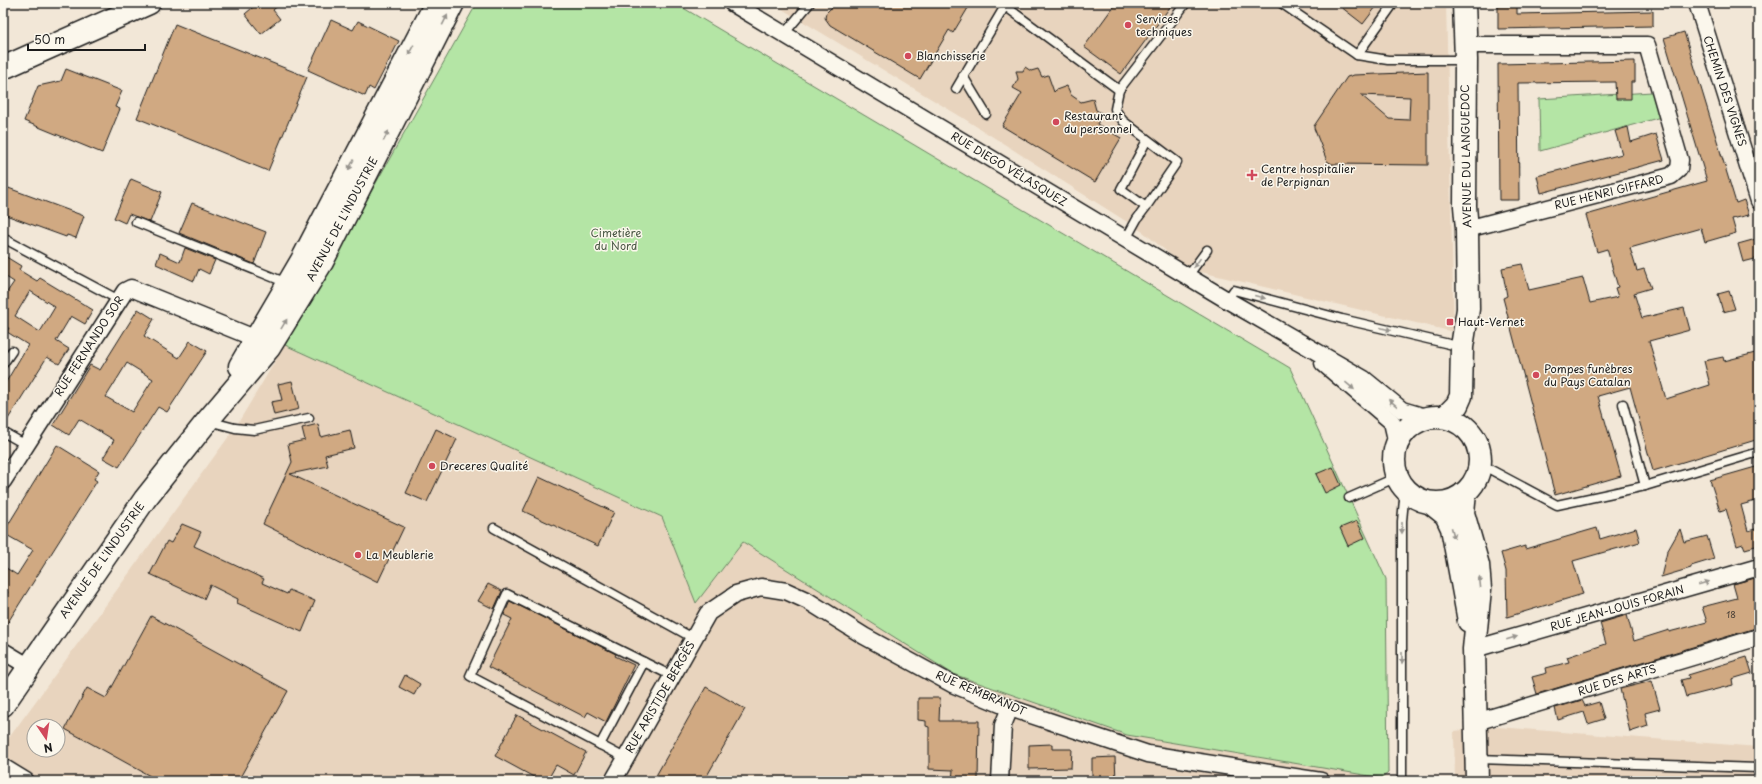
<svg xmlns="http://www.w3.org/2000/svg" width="1762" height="784" viewBox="0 0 1762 784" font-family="'Playpen Sans',sans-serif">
<rect width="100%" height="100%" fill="#f2e7d7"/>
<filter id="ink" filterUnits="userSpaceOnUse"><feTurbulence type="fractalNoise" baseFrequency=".025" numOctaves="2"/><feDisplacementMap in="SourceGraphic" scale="8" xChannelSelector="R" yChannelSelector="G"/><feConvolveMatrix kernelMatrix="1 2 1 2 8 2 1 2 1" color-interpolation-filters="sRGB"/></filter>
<g filter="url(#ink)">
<g fill="#e8d4be" fill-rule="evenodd">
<path d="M772,3H1446L1454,332L1188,269L1143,232L963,118Z"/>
<path d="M285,345L662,517L696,603L743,542L953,674L1127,735L1401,781H3V746L235,428ZM34,726H58V750H34Z"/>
<path d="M1497,727L1759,747V781H1455L1454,731Z"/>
</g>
<g fill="#b4e5a5" stroke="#688060">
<path d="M477,3H675L1290,368L1386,579L1388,773L1382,778L1127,735L953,674L743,542L696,603L662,517L285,345Z"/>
<path d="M1652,92L1661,117L1540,151L1539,99Z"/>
</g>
<g fill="#d0a982" stroke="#1c1c1c" fill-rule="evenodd">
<path d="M258,3H281L273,10L280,19L261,34L245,14Z"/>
<path d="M836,3H960L968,8L953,33L949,30L920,79L830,25L825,18L826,13Z"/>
<path d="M1116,3H1173L1121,74L1084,47Z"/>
<path d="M1336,3H1379L1363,24Z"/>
<path d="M1498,3H1517V14L1653,11V26L1498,29Z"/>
<path d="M331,20L353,30L358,21L399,41L374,90L369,87L365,96L308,70Z"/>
<path d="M175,24L307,77L268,171L137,118Z"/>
<path d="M1684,32L1736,203L1744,200L1749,215L1732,219L1736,233L1705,242L1701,228L1630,248L1637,271L1644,269L1651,288L1634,293L1642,318L1684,308L1690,330L1649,341L1666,399L1710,385L1704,361L1723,357L1724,361L1759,352V439L1653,471L1630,387L1598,396L1621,476L1555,495L1503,298L1507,296L1502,268L1522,264L1529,290L1583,278L1590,303L1618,297L1615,288L1618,287L1607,249L1597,252L1586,215L1707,181L1664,38Z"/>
<path d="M1635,61V82H1631V99H1616L1615,82L1518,83L1519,200H1499L1498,64Z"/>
<path d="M1025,67L1031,71L1038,69L1042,77L1048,75L1054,92L1056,90L1067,86L1071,95L1081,102L1093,99L1096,110L1103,114L1097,124L1121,138L1095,182L1002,126L1022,93L1013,88L1018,79L1016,71H1023Z"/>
<path d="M66,69L122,91L115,107L120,109L102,153L24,121L38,86L61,81Z"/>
<path d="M1428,72V165L1332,164L1327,161L1314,128V126L1347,77L1354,75ZM1361,95L1410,97L1409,120L1389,119Z"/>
<path d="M1628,127L1631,142L1656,134L1664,160L1541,193L1537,176L1622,154L1615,131Z"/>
<path d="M131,179L162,192L150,222L129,214L125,223L114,218Z"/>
<path d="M3,186L84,216L76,238L67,235L66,237L3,214Z"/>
<path d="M192,203L266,232L254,264L179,233Z"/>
<path d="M1756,239L1759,258L1743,262L1738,244Z"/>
<path d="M185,248L215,260L209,274L199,269L194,281L156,264L160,253L180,262Z"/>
<path d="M3,255L21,266L19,270L37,281L40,278L93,310L85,324L71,316L56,341L69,349L59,364L47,357L3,427V387L28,345L7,332L9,328H7L3,334V298L14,282L3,275ZM30,291L55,307L40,332L15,316Z"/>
<path d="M1729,291L1735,309L1723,312L1718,294Z"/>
<path d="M138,309L154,319L144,336L179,358L190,341L207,351L167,412L158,407L119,467L103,458L114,440L79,419L69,435L53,425L90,365L100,370ZM127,363L153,379L132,412L106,397Z"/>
<path d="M292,381L299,409L274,415L271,402L282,400L278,384Z"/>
<path d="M318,424L321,437L350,430L354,448L325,455L328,466L290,474L404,527L378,582L263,524L292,462L288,444L305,440L302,428Z"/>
<path d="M436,429L457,439L427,502L406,493Z"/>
<path d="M57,445L99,471L94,479L97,481L3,630V599L8,592L3,589V566L17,575L33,550L3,533Z"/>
<path d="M1759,466V500L1741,505L1748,531L1759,528V545L1745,549L1743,544L1737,546L1726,509L1720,511L1710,480Z"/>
<path d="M1333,467L1341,485L1325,493L1316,474Z"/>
<path d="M539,477L614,512L598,546L523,511Z"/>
<path d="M1357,521L1365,538L1348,546L1340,528Z"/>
<path d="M182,524L201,532L194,546L264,579L262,583L287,594L289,590L315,601L302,632L237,603L238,599L210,585L204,599L150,574L167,541L171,543Z"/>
<path d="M1597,528L1600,539L1636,528L1640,542L1573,561L1583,594L1507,617L1506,571L1501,553L1525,546V549Z"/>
<path d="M1680,529L1684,542L1707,536L1714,559L1691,566V568L1661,577L1667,552Z"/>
<path d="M1759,577V627L1537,694L1532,677L1547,673L1546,668L1569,662L1567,657L1606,644L1600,623L1627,615L1634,641L1669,630V632L1707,622L1702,607L1737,598L1733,584Z"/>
<path d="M488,584L502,591L494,609L478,601Z"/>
<path d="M510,601L616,654L615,656L634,665L606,722L588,712L585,717L488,667L512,619L504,615Z"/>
<path d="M151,616L288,691L238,781H148L150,776L65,729L87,688L106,698Z"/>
<path d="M1747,657L1752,673L1732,679L1733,685L1686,697L1681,680L1689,678L1688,675Z"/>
<path d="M405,675L420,684L414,695L399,687Z"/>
<path d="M1652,681L1660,709L1645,713L1648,726L1630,732L1620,689Z"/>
<path d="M706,687L745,709L704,781H653Z"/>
<path d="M918,698H940L939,721H979L978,781H952L953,770L929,769V727L926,726V721L918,720Z"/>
<path d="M1582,700L1585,706L1599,702L1604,719L1588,724L1584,712L1558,720L1555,708Z"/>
<path d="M517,715L586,752L574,775L556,765L547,781H541L495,756Z"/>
<path d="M1052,744V749H1072L1071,768L1029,769V745Z"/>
<path d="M1115,757L1116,781H1092V758Z"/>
</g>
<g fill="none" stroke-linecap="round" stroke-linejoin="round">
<g stroke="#1c1c1c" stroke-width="11">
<g id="lane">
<path d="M1001,3L1119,90L1186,3"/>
<path d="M1281,3L1357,55L1388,60H1466"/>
<path d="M784,34L810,3"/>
<path d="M1357,55L1394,3"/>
<path d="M963,76L986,114"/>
<path d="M956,89L1005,6"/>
<path d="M1119,90L1115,109L1123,121L1177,162L1146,207L1121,189L1147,140"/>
<path d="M136,222L287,283"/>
<path d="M3,238L119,300"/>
<path d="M1126,239L1137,219L1146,207"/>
<path d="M1188,276L1207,250"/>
<path d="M1227,300L1234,290L1342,319L1462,347"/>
<path d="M3,364L12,351"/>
<path d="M1623,404L1645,486"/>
<path d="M208,421L235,428L254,430L309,418"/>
<path d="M3,432L26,445"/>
<path d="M1480,464L1557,505L1645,486L1759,452"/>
<path d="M1349,498L1397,477"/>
<path d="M494,528L693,638"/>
<path d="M600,745L644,662"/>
<path d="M625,758L470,676L507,594L672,676"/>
<path d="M1478,759L1759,768"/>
<path d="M1402,781V521L1405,489"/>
</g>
</g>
<g stroke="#1c1c1c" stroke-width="19">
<g id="street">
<path d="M732,3L1227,300L1364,379L1402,410L1429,418"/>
<path d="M1697,3L1759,201"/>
<path d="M1465,45H1647L1680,160L1679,169L1671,176L1467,229"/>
<path d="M1323,363L1392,422L1397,444"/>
<path d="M3,481L125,291L131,288L247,335L265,346"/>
<path d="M1474,649L1759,567"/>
<path d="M3,651L28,666"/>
<path d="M1476,722L1759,637"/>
<path d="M3,767L26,781"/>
<path d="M613,781L708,613L736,594L761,587L786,591L808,601L864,636L952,684L1010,708L1148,754L1321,781"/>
<path d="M1000,781L1003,725L1010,708"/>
</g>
</g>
<g stroke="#1c1c1c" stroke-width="25">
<g id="secondary">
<path d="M3,68L149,3"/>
<path d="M240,366L302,260L436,3"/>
<path d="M1445,417L1457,405L1461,396L1462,347L1468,309L1467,229L1465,206L1466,60L1464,3"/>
<circle cx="1437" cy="460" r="43"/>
<path d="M1465,493L1463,513L1478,565L1480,589L1474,649L1477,781"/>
<path d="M1431,503L1446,515L1452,528L1469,621"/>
<path d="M3,705L145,499L208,420L269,348L322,262L453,3"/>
</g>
</g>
<use href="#lane" stroke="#fbf7ec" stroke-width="8"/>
<use href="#street" stroke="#fbf7ec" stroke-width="16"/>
<use href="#secondary" stroke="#fbf7ec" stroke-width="22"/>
</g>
<defs><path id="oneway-solid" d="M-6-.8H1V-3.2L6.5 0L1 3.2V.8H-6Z"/></defs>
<g fill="#97948e">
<use href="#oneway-solid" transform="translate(445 20) rotate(-63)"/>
<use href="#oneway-solid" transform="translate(411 50) rotate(118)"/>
<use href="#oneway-solid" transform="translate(386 136) rotate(-63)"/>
<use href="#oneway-solid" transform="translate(351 165) rotate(118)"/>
<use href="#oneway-solid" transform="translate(1197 263) rotate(126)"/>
<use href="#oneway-solid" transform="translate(1260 297) rotate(15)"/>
<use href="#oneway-solid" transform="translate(284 324) rotate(-59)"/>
<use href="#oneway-solid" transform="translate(1386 329) rotate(13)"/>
<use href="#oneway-solid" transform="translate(1350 386) rotate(40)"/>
<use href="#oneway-solid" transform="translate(1393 403) rotate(-140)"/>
<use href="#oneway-solid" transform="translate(1402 528) rotate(90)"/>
<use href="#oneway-solid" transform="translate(1453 533) rotate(75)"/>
<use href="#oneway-solid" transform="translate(1480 582) rotate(-96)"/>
<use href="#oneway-solid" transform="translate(1704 583) rotate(-16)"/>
<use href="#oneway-solid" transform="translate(1512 638) rotate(-16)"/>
<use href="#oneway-solid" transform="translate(1402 658) rotate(90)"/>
</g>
</g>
<g fill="#d1495b" stroke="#fbf7ec" stroke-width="1.5">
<circle cx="1128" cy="25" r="4"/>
<circle cx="908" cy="56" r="4"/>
<circle cx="1056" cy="122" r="4"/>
<path d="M1250 169h4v4h4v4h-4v4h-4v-4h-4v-4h4z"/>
<rect x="1446" y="318" width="8" height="8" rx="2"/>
<circle cx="1536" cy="375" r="4"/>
<circle cx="432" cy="466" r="4"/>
<circle cx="358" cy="555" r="4"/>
</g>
<g text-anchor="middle" stroke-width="3" stroke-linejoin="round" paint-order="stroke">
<g font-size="9" fill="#493f36">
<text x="1731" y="618">18</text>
</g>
<g font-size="11" fill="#1c1c1c" stroke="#fbf7ec" text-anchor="start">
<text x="1136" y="23">Services<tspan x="1136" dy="13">techniques</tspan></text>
<text x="916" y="60">Blanchisserie</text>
<text x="1064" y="120">Restaurant<tspan x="1064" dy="13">du personnel</tspan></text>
<text x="1261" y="173">Centre hospitalier<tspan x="1261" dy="13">de Perpignan</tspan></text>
<text x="1458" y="326">Haut-Vernet</text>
<text x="1544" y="373">Pompes funèbres<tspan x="1544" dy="13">du Pays Catalan</tspan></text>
<text x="440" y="470">Dreceres Qualité</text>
<text x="366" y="559">La Meublerie</text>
</g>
<g font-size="11" fill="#1c1c1c" stroke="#fbf7ec">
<text transform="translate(1725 91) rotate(72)" y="4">CHEMIN DES VIGNES</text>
<text transform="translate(1466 156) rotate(-91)" y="4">AVENUE DU LANGUEDOC</text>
<text transform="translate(1009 169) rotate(31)" y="4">RUE DIEGO VÉLASQUEZ</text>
<text transform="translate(1609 192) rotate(-14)" y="4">RUE HENRI GIFFARD</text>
<text transform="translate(342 219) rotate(-62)" y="4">AVENUE DE L'INDUSTRIE</text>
<text transform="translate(89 346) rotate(-57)" y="4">RUE FERNANDO SOR</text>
<text transform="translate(102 560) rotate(-55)" y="4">AVENUE DE L'INDUSTRIE</text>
<text transform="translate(1617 608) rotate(-16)" y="4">RUE JEAN-LOUIS FORAIN</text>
<text transform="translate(1617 680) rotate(-17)" y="4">RUE DES ARTS</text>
<text transform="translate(981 693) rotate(23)" y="4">RUE REMBRANDT</text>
<text transform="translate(660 697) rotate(-60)" y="4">RUE ARISTIDE BERGÈS</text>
</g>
<g font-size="11" fill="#4a5845" stroke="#fbf7ec">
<text x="616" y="237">Cimetière<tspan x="616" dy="13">du Nord</tspan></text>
</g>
</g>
<rect width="1762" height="784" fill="none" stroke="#fbf7ec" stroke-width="16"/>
<rect x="8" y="8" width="1746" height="768" fill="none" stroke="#1c1c1c" stroke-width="1.5" filter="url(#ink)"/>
<g transform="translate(46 738) rotate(167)"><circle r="19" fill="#fbf7ec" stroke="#a29f99"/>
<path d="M0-3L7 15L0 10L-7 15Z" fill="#d1495b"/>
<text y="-6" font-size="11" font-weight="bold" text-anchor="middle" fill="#1c1c1c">N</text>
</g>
<path d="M28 44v6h117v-6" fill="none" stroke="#1c1c1c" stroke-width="2"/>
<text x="34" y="44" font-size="12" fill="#1c1c1c" stroke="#fbf7ec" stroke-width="3" paint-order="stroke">50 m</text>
</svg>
